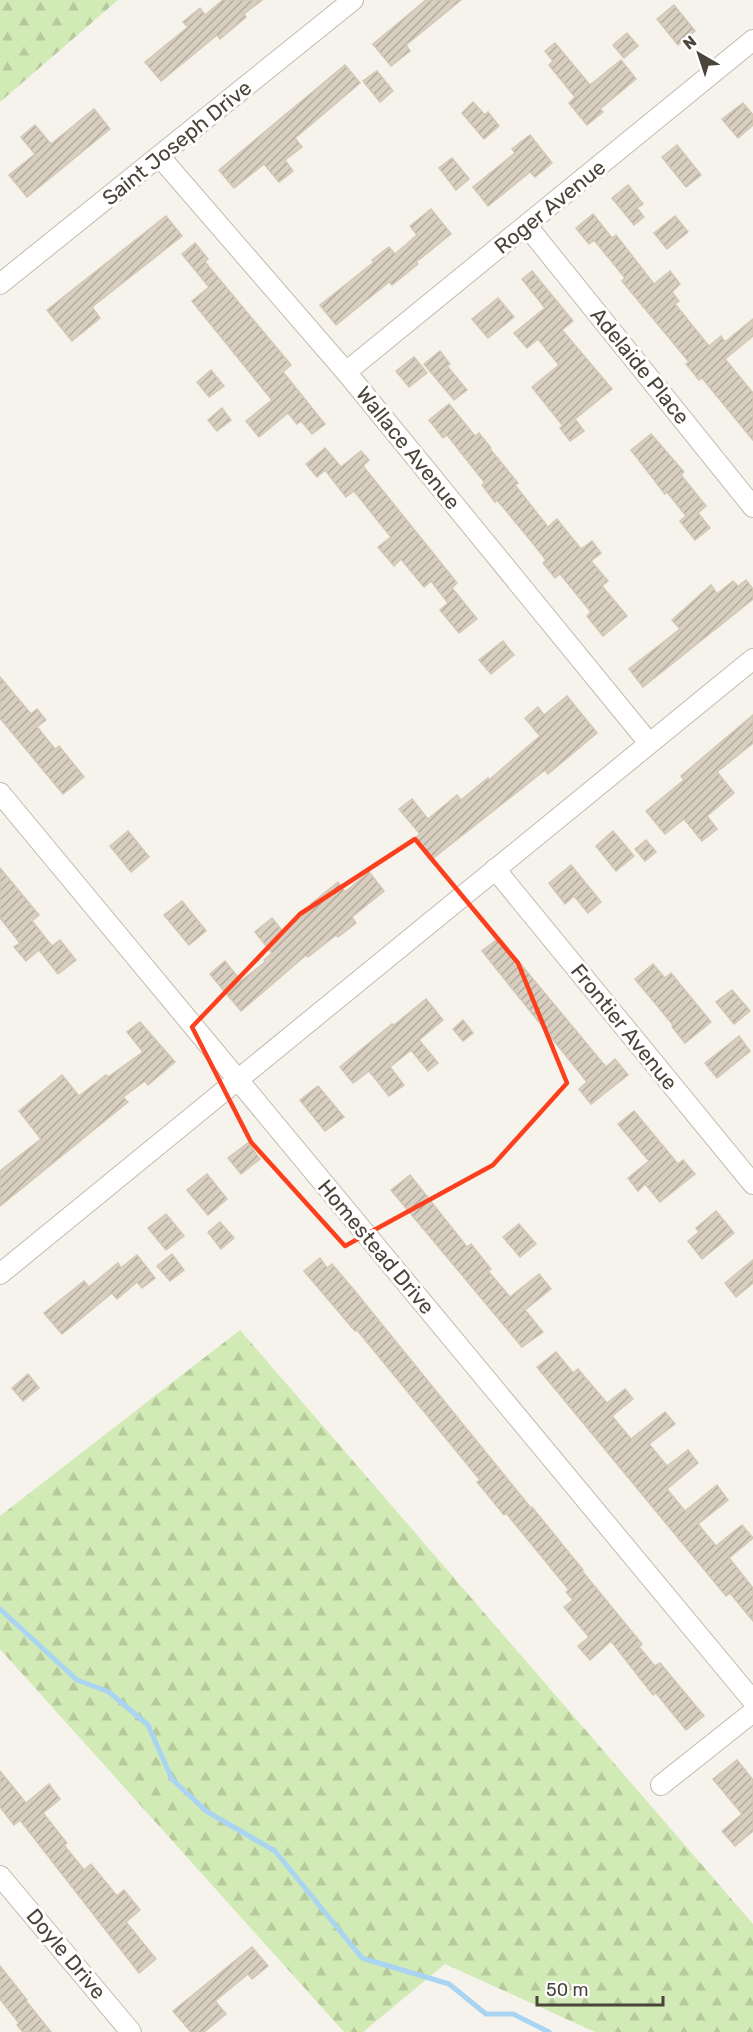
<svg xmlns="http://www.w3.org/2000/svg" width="753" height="2032" viewBox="0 0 753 2032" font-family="Rubik,sans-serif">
<defs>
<pattern id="forest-firs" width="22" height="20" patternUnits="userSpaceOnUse" patternTransform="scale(1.5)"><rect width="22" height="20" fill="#d2eab5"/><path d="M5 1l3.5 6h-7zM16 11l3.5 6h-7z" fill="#b6ca9c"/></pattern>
<pattern id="building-hatch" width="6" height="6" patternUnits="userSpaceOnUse" patternTransform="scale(1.5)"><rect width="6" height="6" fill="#d8cfc1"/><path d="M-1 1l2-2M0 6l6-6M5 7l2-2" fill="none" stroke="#b1aa9e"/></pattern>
</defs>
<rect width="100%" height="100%" fill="#f6f3ec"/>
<g fill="url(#forest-firs)">
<path d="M0,0H118L0,102Z"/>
<path d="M240,1330L753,1924V2032H595L445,1964L363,2032H344L0,1649V1516Z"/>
</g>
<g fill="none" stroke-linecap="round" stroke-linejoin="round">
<path stroke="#a9d4f2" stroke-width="5" d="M0,1609L77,1680L109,1692L148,1725L172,1779L206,1811L275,1851L362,1958L449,1984L486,2014H513L549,2032"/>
</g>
<g fill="url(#building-hatch)" stroke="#d3c7b4" stroke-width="1.5">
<path d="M223,0H262L244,14L246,17L220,39L217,35L161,81L145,62L188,27L183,22L200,8L205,15Z"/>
<path d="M426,0H461L406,45L410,51L391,66L373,44Z"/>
<path d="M674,5L695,31L678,45L657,19Z"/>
<path d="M627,33L638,46L624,58L613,45Z"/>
<path d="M555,43L590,85L621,60L636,79L600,109L603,112L587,125L569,103L575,97L549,65L553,61L545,51Z"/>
<path d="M345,65L360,83L295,138L302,147L285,160L293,171L279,182L264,164L234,188L219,170Z"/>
<path d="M377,71L393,91L380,102L363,81Z"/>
<path d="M473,102L485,115L488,112L499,126L484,139L462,113Z"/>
<path d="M743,103L753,115V125L738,138L722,119Z"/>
<path d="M94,109L110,129L27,197L9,175L35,154L21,137L35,125L51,144Z"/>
<path d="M530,135L552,163L535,177L530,172L488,206L473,187L515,153L512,149Z"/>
<path d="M677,145L701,175L686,187L662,157Z"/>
<path d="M452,158L469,179L456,190L439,168Z"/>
<path d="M628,185L643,204L637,208L644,217L634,225L612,198Z"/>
<path d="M431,209L451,234L416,262L418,264L392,285L389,282L336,325L320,305L374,262L372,260L389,247L395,254L417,235L410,226Z"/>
<path d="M593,214L612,238L616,235L654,284L670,271L680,284L672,292L679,301L675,304L709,346L721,336L725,342L753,319V336L725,359L753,393V440L702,378L699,380L686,364L689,362L622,281L625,278L594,240L589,244L576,228Z"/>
<path d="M166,216L182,236L92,307L100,318L72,341L47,310Z"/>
<path d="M675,216L688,232L667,249L654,233Z"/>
<path d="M195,243L208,259L205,262L291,365L283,372L325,424L312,434L301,421L297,424L288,413L259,437L246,421L272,400L192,301L209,287L182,254Z"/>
<path d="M532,271L573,321L562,330L612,389L575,419L584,431L570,441L560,428L563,426L532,387L559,365L538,339L527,348L514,333L545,308L522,279Z"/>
<path d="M498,298L514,317L488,338L472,319Z"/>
<path d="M440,351L450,364L447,366L467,390L454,400L424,364Z"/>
<path d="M414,357L427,373L409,387L396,371Z"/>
<path d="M211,370L224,386L209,397L197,382Z"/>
<path d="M449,404L475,436L479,433L491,448L490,449L518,483L515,485L548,527L557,519L581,549L592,541L601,553L591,561L608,581L602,586L627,616L603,636L587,616L591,612L560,574L555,578L543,563L546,560L531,541L497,500L495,502L482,485L485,483L447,435L443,438L429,420Z"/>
<path d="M222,408L231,420L217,431L208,420Z"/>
<path d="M651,434L684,472L681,475L706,506L698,513L710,528L695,540L680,521L686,516L667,492L665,494L631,450Z"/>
<path d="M325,448L341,467L361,451L369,460L363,466L457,583L452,588L477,619L459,633L440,610L448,603L431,581L424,587L401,559L394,566L378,547L391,537L354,491L346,497L325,470L317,477L306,464Z"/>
<path d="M746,580L753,589V599L643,687L629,669L680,629L672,620L711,585L717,594L733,581L738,586Z"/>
<path d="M503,641L514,655L491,674L479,660Z"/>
<path d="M0,677L31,714L37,709L46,720L37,727L55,749L59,746L84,777L63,794L0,718Z"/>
<path d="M567,696L597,733L548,774L545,770L431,860L414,839L420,834L399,809L412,799L428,819L457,795L461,800L488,778L489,780L540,736L525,718L538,707L544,715Z"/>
<path d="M753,715V743L717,772L734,793L707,816L717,829L702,841L684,819L665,834L646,811L684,780L681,776Z"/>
<path d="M128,831L149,857L131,872L110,846Z"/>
<path d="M613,831L634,856L616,871L596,846Z"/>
<path d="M646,840L656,852L645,861L635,849Z"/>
<path d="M571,865L601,902L588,913L574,896L565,904L549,883Z"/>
<path d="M0,868L39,915L32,921L52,946L60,940L76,960L58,974L39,950L26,961L14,947L20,943L0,918Z"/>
<path d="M369,872L384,891L352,917L356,923L338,937L336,935L308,957L306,955L241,1011L210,974L225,961L241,981L265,962L264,960L272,953L255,932L272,918L283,932L313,907L311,904L338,882L345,892Z"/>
<path d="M182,901L206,931L189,945L164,915Z"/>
<path d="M499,938L606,1067L615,1059L628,1075L591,1104L579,1089L587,1082L482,951Z"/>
<path d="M653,964L665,978L671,973L711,1022L685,1043L672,1027L673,1025L635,979Z"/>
<path d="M732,990L750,1011L734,1024L716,1002Z"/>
<path d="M426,999L443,1020L419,1040L438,1063L428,1071L411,1050L390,1067L404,1085L389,1096L369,1071L353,1083L340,1067L392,1024L394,1025Z"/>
<path d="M463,1020L473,1033L463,1041L453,1029Z"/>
<path d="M140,1022L175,1062L148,1085L145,1081L123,1097L128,1102L0,1206V1171L41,1139L19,1111L62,1075L79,1096L106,1075L108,1077L143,1052L127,1032Z"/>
<path d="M739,1036L750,1051L717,1078L705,1063Z"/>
<path d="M318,1086L344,1117L325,1131L300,1100Z"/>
<path d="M634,1111L678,1164L683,1160L695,1174L660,1202L645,1184L638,1191L628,1178L649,1161L618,1124Z"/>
<path d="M248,1143L260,1159L241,1174L228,1158Z"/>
<path d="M207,1174L227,1199L208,1215L187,1190Z"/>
<path d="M410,1175L467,1247L471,1244L491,1269L488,1271L510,1297L539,1274L551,1289L525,1310L543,1332L522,1347L391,1190Z"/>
<path d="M716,1211L734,1233L702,1259L688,1241L699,1232L696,1228Z"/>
<path d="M166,1214L184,1236L166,1250L148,1228Z"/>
<path d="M220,1222L234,1238L221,1249L208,1232Z"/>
<path d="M519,1224L536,1244L520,1257L503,1237Z"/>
<path d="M172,1254L184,1270L170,1281L157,1266Z"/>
<path d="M137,1255L155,1278L142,1288L137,1282L117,1299L112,1293L62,1334L44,1313L84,1281L89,1287L118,1263L121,1268Z"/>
<path d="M320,1258L327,1268L332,1264L354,1290L531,1508L532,1507L583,1570L582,1571L642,1644L639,1647L655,1666L660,1663L704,1716L686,1730L656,1693L653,1695L611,1641L590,1660L578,1646L589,1637L564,1607L573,1600L566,1592L569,1590L506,1513L504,1515L477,1482L480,1480L357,1330L355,1331L304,1271Z"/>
<path d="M753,1260V1283L736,1297L725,1283Z"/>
<path d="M556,1352L573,1373L578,1369L607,1403L625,1389L633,1399L612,1416L631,1439L665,1412L675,1424L649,1444L667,1466L688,1450L698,1463L667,1489L685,1511L717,1485L728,1500L698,1524L716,1546L742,1525L753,1538L729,1558L753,1588V1621L730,1593L726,1596L537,1367Z"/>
<path d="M28,1374L39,1388L23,1401L12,1388Z"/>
<path d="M737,1760L753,1780V1831L735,1846L722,1831L742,1814L713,1779Z"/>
<path d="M0,1771L26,1803L49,1784L60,1799L43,1813L67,1843L64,1845L84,1870L91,1864L117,1896L124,1890L140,1910L126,1922L156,1959L139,1973L20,1820L14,1825L0,1807Z"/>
<path d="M252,1947L268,1966L252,1979L248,1974L215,2001L226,2014L204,2032H191L173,2011Z"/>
<path d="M0,1966L27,2000L26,2001L51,2032H23L17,2025L19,2023L0,1999Z"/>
</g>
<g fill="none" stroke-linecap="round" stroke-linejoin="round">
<g stroke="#c2bbae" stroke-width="22">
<g id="minor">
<path d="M160,157L346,372L649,743"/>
<path d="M527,226L753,507"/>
<path d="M0,284L353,0"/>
<path d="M346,372L753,40"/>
<path d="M0,793L753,1701"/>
<path d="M495,869L753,1184"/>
<path d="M0,1274L753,659"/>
<path d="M661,1785L753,1712"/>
<path d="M0,1876L131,2032"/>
</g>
</g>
<use href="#minor" stroke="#fff" stroke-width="20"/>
</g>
<path fill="none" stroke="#fc3f1d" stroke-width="4.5" stroke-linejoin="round" d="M415,839L518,963L567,1083L493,1165L345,1246L251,1142L192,1027L300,914Z"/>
<g text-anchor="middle" stroke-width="6" stroke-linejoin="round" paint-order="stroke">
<g font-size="21" fill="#4b4439" stroke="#fff">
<text transform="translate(177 143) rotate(-39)" y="7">Saint Joseph Drive</text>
<text transform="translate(550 207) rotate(-39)" y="7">Roger Avenue</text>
<text transform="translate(640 366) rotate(51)" y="7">Adelaide Place</text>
<text transform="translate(408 448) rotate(51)" y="7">Wallace Avenue</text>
<text transform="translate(624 1027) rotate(51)" y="7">Frontier Avenue</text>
<text transform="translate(376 1247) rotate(50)" y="7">Homestead Drive</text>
<text transform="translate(66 1954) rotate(50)" y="7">Doyle Drive</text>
</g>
</g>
<g transform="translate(699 54) rotate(321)" stroke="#ffffff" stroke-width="4.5" paint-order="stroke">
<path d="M0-4.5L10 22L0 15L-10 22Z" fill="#4b4439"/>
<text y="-9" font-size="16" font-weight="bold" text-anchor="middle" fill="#4b4439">N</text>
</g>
<path d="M537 1996v9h126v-9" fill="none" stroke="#4b4439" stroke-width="3"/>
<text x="546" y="1996" font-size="18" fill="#4b4439" stroke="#ffffff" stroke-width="4.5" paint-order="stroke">50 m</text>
</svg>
